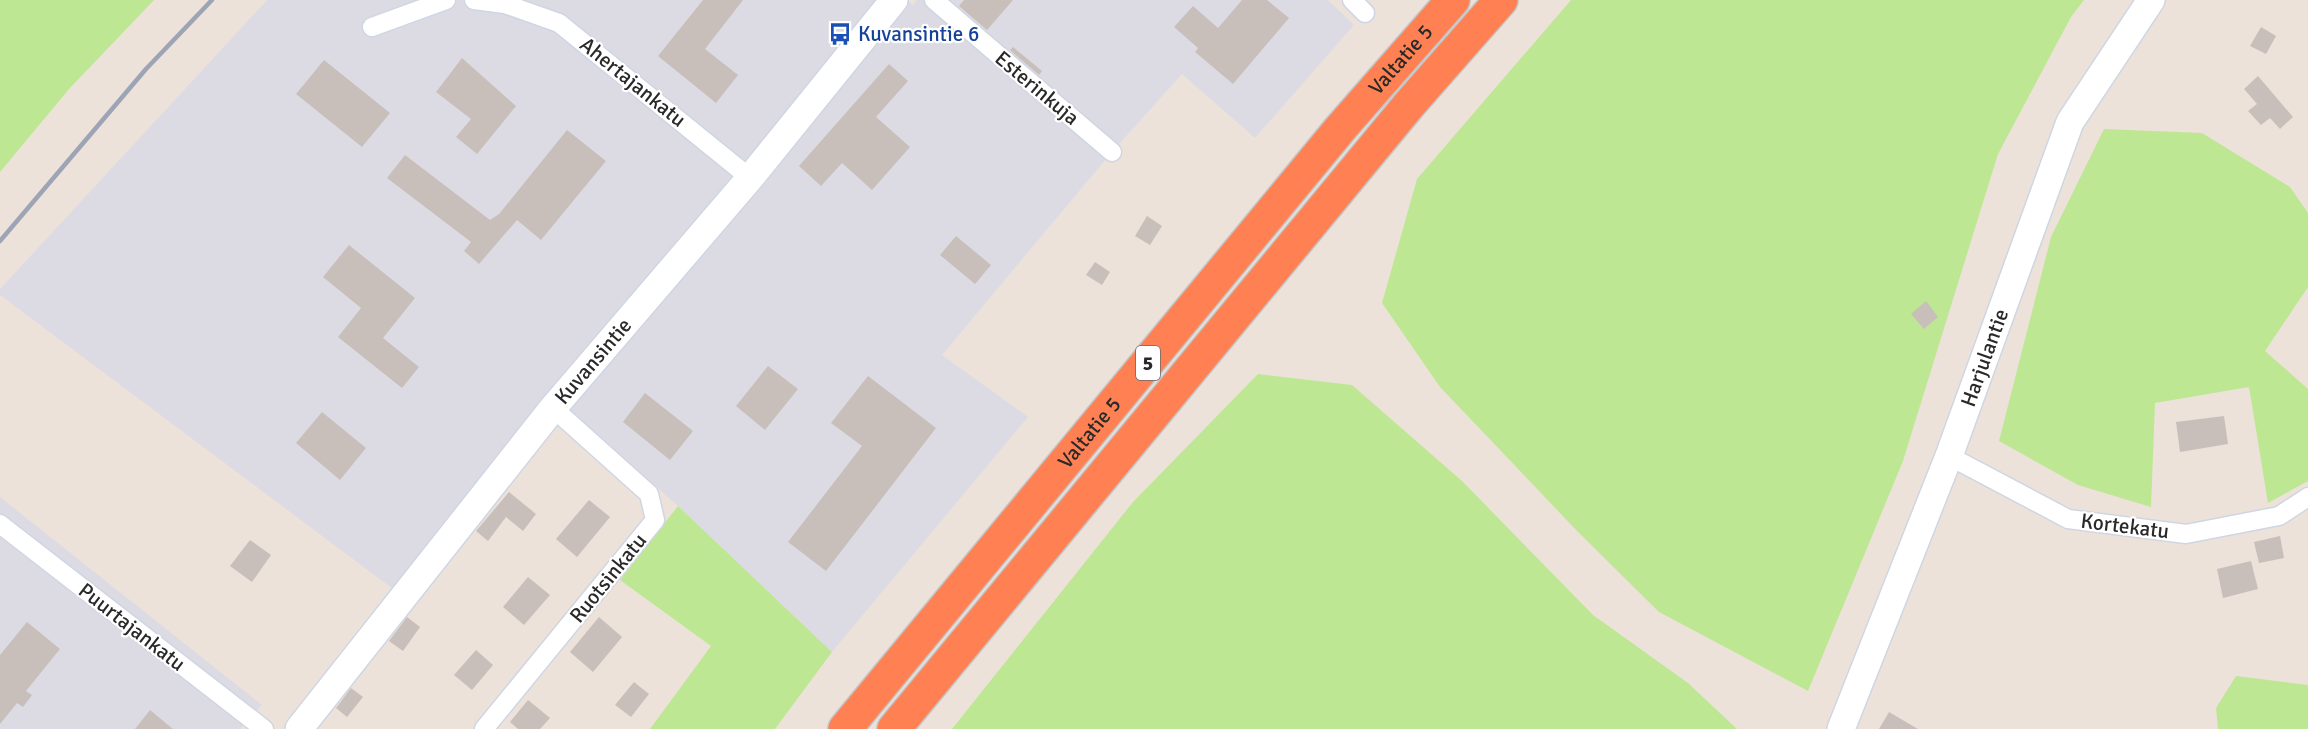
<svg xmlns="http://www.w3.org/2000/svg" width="2308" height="729" viewBox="0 0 2308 729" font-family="Signika,sans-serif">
<rect width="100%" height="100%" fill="#ede2da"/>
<g fill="#dcdbe4">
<path d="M267,0H907L913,5L917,0H1328L1354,25L1255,138L1182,74L1112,152L942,355L1028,417L832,652L678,506L565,406L409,601L0,295V289Z"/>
<path d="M0,497L262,705L240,729H0Z"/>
</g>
<g fill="#bde793">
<path d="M0,0H154L69,89L0,172Z"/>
<path d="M1571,0H2084L2071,17L1998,154L1903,461L1808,691L1659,612L1579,533L1440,387L1382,303L1417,179Z"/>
<path d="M2104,129L2202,133L2290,187L2308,213V287L2265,351L2308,389V481L2268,503L2249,387L2155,403L2151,507L2078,485L1999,441L2051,237Z"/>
<path d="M1258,374L1352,385L1462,481L1593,615L1688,683L1737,729H952L1133,502Z"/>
<path d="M678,506L832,652L775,729H650L711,646L620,580Z"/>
<path d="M2236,676L2308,685V729H2218L2216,708Z"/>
</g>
<g fill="#c8bfba">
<path d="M703,0H743L705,49L738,75L716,103L658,56Z"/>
<path d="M964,0H1013L987,30L959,6Z"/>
<path d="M1242,0H1267L1289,18L1233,84L1195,52L1198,48L1174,27L1193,6L1218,28Z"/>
<path d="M2261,27L2276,36L2266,54L2250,46Z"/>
<path d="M1013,47L1042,71L1039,75L1010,50Z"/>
<path d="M462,58L516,106L477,154L456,137L471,119L436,92Z"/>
<path d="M324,60L390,113L362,147L296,94Z"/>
<path d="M889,64L908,81L876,117L910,147L872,190L842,163L821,186L799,166Z"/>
<path d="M2258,76L2293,117L2280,129L2270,118L2261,125L2248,111L2257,104L2244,89Z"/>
<path d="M567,130L606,161L541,240L517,220L479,264L464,251L471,242L387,178L405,155L490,220L499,214Z"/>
<path d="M1147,216L1162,226L1150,245L1135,236Z"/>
<path d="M956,236L991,265L975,284L940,255Z"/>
<path d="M349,245L415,298L383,338L419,367L402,388L338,337L361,308L323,277Z"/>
<path d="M1095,262L1110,272L1102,285L1086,275Z"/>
<path d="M1926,301L1938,317L1924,329L1911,314Z"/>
<path d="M768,366L798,389L765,430L736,406Z"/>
<path d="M868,376L936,428L826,571L788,542L862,446L831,423Z"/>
<path d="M645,393L693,431L670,460L623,422Z"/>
<path d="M322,412L366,448L340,480L296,443Z"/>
<path d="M2224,416L2228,444L2180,452L2176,422Z"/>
<path d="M509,492L536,514L523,531L506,517L488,541L476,531Z"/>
<path d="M589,500L610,517L577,557L556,539Z"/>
<path d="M2280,536L2284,558L2259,563L2254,542Z"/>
<path d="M250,540L271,555L252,582L230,566Z"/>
<path d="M2251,561L2258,589L2223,598L2217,569Z"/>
<path d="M528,577L550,595L524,625L503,607Z"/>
<path d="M407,617L420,627L403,651L389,641Z"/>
<path d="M599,617L622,637L593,672L570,652Z"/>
<path d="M27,622L60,649L26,691L32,695L23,707L17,703L0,724V655Z"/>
<path d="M476,650L493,665L472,690L454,675Z"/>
<path d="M634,682L649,694L631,717L615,705Z"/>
<path d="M351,688L363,697L347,717L336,708Z"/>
<path d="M528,700L550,718L540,729H518L510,722Z"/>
<path d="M150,710L173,729H135Z"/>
<path d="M1889,712L1918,729H1879Z"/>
</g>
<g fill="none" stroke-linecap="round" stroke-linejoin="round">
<g stroke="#cfd6e3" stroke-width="21">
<g id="street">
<path d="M474,0L505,4L559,23L750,178"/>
<path d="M934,0L1112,152"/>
<path d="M1352,0L1365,13"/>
<path d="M372,27L446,0"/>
<path d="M1949,456L2068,519L2186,534L2279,516L2308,497"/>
<path d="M0,524L264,729"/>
<path d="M484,729L655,520L649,494L553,408"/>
</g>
</g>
<g stroke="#cfd6e3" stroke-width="30">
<g id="secondary">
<path id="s1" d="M299,729L553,408L750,178L894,0"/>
<path id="s2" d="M1841,729L1949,456L2070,122L2151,0"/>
</g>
</g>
<g stroke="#c3c3c3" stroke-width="36">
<g id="highway">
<path id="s3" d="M845,729L1340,129L1453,0"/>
<path d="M894,729L1408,106L1501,0"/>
</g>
</g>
<use href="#street" stroke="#fff" stroke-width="18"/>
<use href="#secondary" stroke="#fff" stroke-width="27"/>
<use href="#highway" stroke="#ff8153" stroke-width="33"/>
<path stroke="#9da4b5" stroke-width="4.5" d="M0,241L146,69L212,0"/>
</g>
<defs>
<g id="bus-bare" transform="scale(1.8)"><path d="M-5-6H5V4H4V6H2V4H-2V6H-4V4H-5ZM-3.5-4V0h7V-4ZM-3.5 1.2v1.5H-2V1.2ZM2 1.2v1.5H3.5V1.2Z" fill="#1a4fb4" stroke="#fff" stroke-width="2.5" paint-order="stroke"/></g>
</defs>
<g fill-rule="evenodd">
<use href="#bus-bare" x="840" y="34"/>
</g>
<g text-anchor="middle" stroke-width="4.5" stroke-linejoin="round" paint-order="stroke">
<rect fill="#fff" stroke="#696969" stroke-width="1.5" x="1136" y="346" width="24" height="34" rx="4.5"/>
<g font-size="20" font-weight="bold" fill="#292929">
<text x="1148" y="370">5</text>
</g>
<g font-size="21" fill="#164399" stroke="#fff" text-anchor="start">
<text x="858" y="41">Kuvansintie 6</text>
</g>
<g font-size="21" fill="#292929" stroke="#fff">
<text dy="7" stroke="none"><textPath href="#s3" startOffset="870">Valtatie 5</textPath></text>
<text transform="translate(633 82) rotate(39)" y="7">Ahertajankatu</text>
<text transform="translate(1037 88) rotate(40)" y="7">Esterinkuja</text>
<text dy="7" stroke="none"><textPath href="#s2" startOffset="398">Harjulantie</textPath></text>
<text dy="7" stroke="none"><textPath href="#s1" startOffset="471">Kuvansintie</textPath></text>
<text dy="7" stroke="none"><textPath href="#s3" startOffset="384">Valtatie 5</textPath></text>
<text transform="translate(2125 526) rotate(7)" y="7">Kortekatu</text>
<text transform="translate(608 578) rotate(-51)" y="7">Ruotsinkatu</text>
<text transform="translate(132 627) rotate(38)" y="7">Puurtajankatu</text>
</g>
</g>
</svg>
